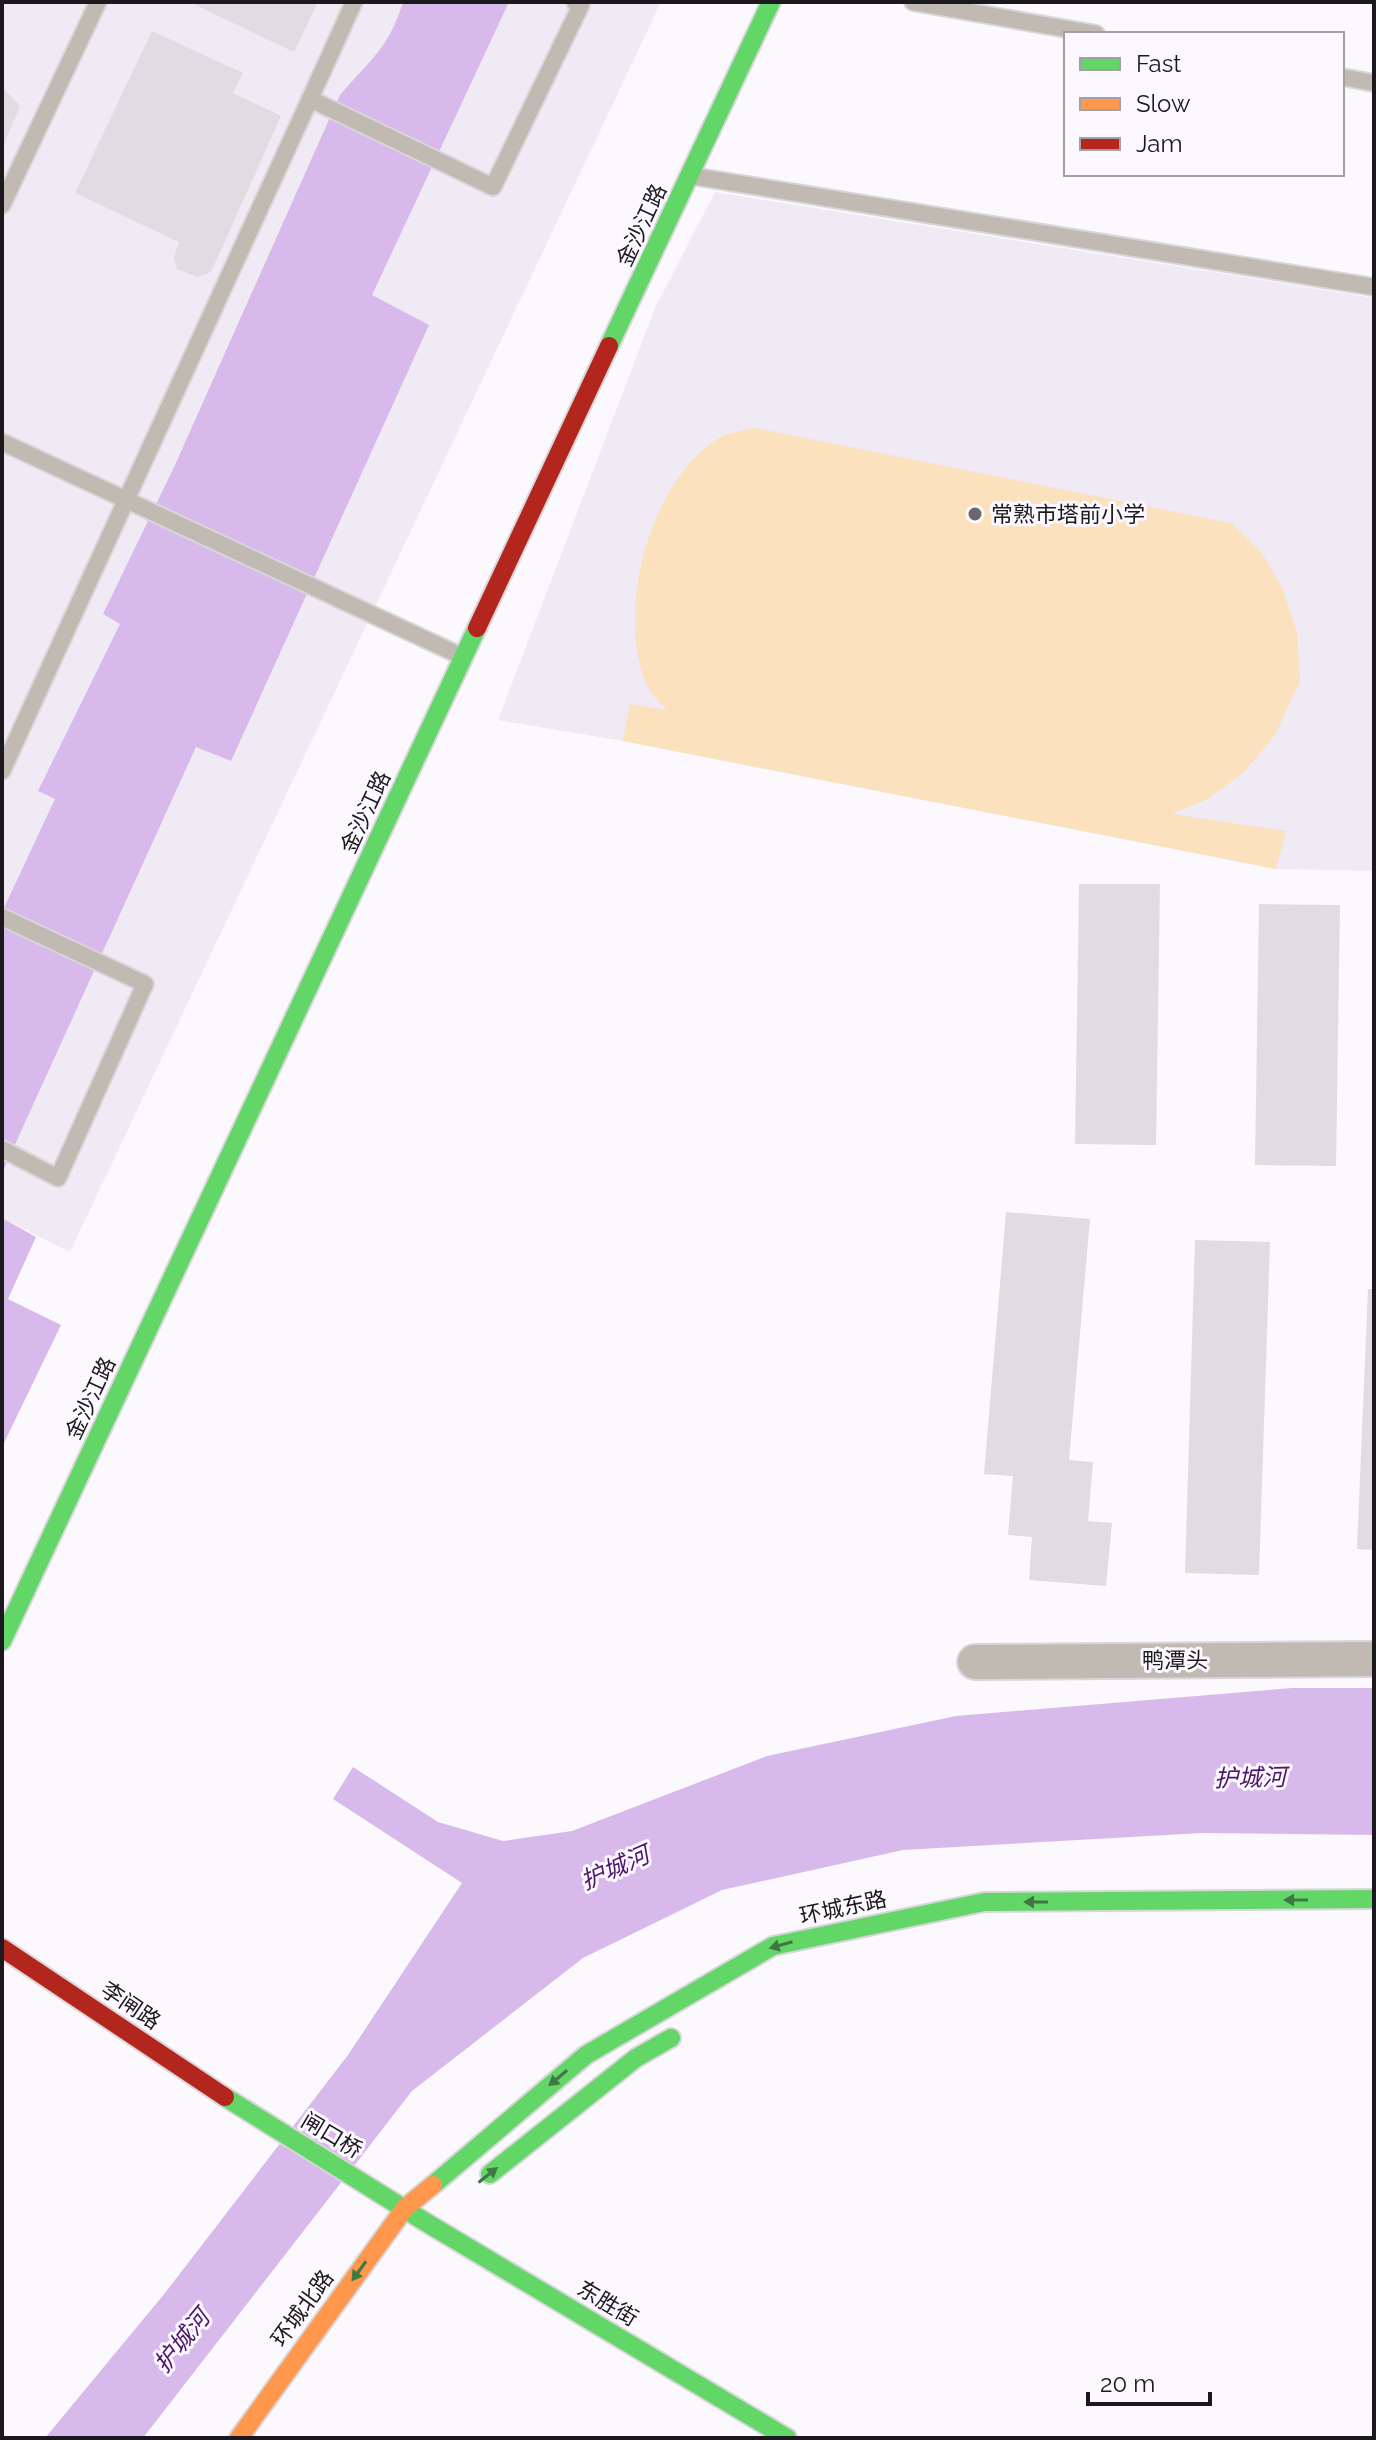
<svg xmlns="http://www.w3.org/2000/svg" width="1376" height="2440" viewBox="0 0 1376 2440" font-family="Raleway,'Noto Sans SC',sans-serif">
<rect width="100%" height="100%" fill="#fcf9fe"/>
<g fill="#f0eaf4">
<path d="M2,2H661L70,1252L2,1218Z"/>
<path d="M715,192L1374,298V871L1276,869L623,741L498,720L655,308Z"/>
</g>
<path fill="#fbe1bd" d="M754,428L1231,523L1262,553L1283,590L1297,632L1300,681L1275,735L1243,773L1208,799L1172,814L1286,831L1276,869L623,741L630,704L667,710C661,703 651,695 647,686C615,611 649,482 719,438C728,432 743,431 754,428Z"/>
<g fill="#d8b9ec">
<path d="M403,2H509L372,295L429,325L231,761L196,747L2,1173V912L55,799L38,791L120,624L103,614L175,465L340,95C370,60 389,48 403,2Z"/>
<path d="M2,1218L36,1237L8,1299L61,1325L2,1447Z"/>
<path d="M1292,1688H1374V1835L1202,1833L903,1850L722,1890L583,1958L412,2091L143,2438H45L165,2293L348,2055L462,1883L333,1799L353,1767L438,1822L503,1841L572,1831L767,1756L956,1716Z"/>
</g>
<g fill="#dfdde1">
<path d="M189,2H318L294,52Z"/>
<path d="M152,31L243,73L233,93L281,116L211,272L197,277L177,269L174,257L179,242L75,193Z"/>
<path d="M2,87L20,106L2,149Z"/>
<path d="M1079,884H1160L1156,1145L1075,1144Z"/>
<path d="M1259,904L1340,905L1336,1166L1255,1165Z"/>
<path d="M1006,1212L1090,1219L1069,1460L1093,1462L1088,1521L1112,1523L1106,1586L1029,1580L1032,1537L1008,1535L1013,1476L984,1474Z"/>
<path d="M1195,1240L1270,1242L1259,1575L1185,1573Z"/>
<path d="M1368,1289H1374V1550L1357,1549Z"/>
</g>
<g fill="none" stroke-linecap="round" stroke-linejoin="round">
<g stroke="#d8d6d9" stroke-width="20">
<g id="lane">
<path d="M913,2L1096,34"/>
<path d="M1342,77L1374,83"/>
<path d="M310,99L354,2"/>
<path d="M692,176L1374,287"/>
<path d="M2,205L98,2"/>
<path d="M2,442L461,656"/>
<path d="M2,771L310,99L493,187L581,5L575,2"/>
<path d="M2,917L145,984L58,1178L2,1149"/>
</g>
</g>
<g stroke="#d8d6d9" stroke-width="38">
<path id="street" d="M975,1662L1374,1659"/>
</g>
<g stroke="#d8d6d9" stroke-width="22">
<g id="fast">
<path d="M609,346L771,2"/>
<path d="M2,1641L477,628"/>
<path d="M225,2097L427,2223L787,2438"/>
<path d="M490,2174L636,2058L671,2038"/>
<path d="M433,2185L586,2055L773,1946L984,1902L1374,1899"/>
</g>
</g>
<g stroke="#d8d6d9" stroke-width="22">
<path id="slow" d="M239,2438L405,2208L433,2185"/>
</g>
<g stroke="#d8d6d9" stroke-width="22">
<g id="jam">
<path d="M477,628L609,346"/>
<path d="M2,1948L225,2097"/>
</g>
</g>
<use href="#lane" stroke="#c0bab2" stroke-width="16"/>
<use href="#street" stroke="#c0bab2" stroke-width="34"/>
<use href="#fast" stroke="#63d668" stroke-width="18"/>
<use href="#slow" stroke="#ff974d" stroke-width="18"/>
<use href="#jam" stroke="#b3261e" stroke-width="18"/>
</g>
<defs><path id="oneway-solid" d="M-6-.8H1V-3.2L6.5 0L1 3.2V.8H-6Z" transform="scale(2)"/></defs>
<g fill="#407843">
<use href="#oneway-solid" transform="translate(1296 1900) rotate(180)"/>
<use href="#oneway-solid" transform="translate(1036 1902) rotate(180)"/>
<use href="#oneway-solid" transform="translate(781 1945) rotate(164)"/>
<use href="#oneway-solid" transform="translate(558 2078) rotate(140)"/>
<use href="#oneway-solid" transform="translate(488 2175) rotate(-38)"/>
<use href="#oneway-solid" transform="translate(359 2271) rotate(126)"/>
</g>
<circle fill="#6a676c" stroke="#fcf8ff" stroke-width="3" cx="975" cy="514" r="8"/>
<g text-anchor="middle" stroke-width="6" stroke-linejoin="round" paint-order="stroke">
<g font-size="22" fill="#1c191e" stroke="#fcf8ff">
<text transform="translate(641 225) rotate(-65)" y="8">金沙江路</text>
<text transform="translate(365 812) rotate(-65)" y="8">金沙江路</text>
<text transform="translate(90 1398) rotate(-65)" y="8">金沙江路</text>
<text x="1175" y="1668">鸭潭头</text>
<text transform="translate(843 1907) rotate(-12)" y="8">环城东路</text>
<text transform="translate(131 2005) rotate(34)" y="8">李闸路</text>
<text transform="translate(332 2135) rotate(31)" y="8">闸口桥</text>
<text transform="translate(608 2303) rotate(31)" y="8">东胜街</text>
<text transform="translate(302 2308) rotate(-54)" y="8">环城北路</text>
</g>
<g font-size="22" fill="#1c191e" stroke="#fcf8ff" text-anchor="start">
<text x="991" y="522">常熟市塔前小学</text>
</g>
<g font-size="24" font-style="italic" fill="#4e186a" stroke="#fcf8ff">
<text transform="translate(1250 1778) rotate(-1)" y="8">护城河</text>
<text transform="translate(615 1868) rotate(-24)" y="8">护城河</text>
<text transform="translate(182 2341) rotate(-51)" y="8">护城河</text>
</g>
</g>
<rect width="1376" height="2440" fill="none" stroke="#1c191e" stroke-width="8"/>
<rect x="1064" y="32" width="280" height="144" fill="#fcf8ff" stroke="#a29fa5" stroke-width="2"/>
<rect x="1080" y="58" width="40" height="12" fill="#63d668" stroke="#a29fa5" stroke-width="2"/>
<text x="1136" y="72" font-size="24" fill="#1c191e">Fast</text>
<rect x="1080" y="98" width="40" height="12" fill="#ff974d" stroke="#a29fa5" stroke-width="2"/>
<text x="1136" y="112" font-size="24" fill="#1c191e">Slow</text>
<rect x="1080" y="138" width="40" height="12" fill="#b3261e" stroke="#a29fa5" stroke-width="2"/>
<text x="1136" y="152" font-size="24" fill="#1c191e">Jam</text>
<path d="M1088 2392v12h122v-12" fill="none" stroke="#1c191e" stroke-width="4"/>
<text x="1100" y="2392" font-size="24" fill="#1c191e" stroke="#fcf8ff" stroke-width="6" paint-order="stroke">20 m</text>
</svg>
